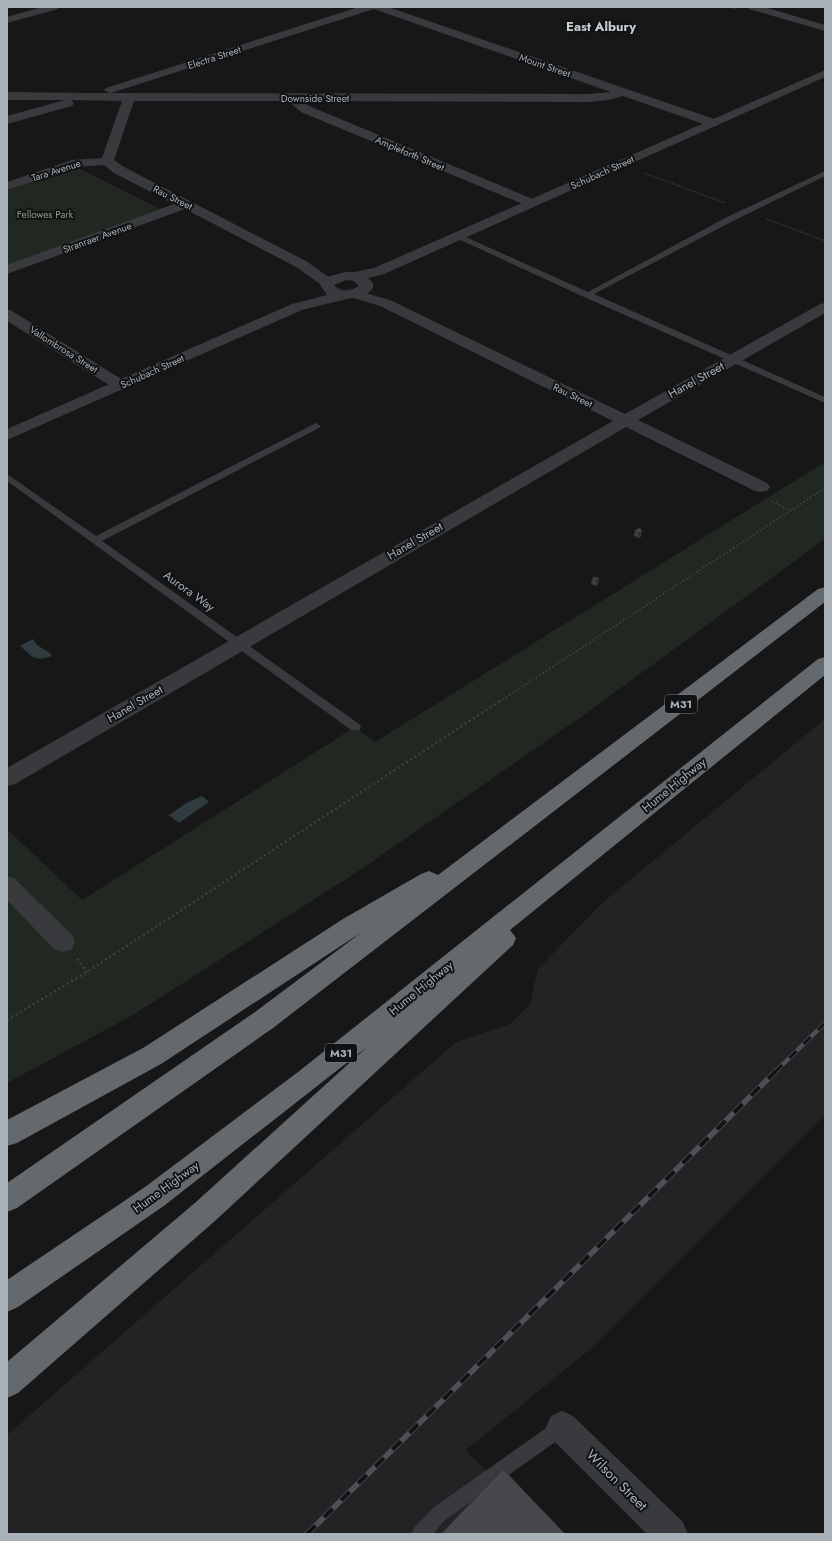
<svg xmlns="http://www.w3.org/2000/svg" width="832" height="1541" viewBox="0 0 832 1541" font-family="Jost,sans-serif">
<rect width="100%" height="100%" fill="#171718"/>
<path fill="#232325" d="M825,719V1114L588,1351L466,1450L546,1534H7V1435L456,1042L510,1024L530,1004L538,969L602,903Z"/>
<g fill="#212821">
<path d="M76,167L160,209L7,266V190Z"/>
<path d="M825,462V539L581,717L357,872L133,1015L7,1083V829L82,900L355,727L375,742Z"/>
</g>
<g fill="#2f3b3e">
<path d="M33,639L37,645L50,653L52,656C34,662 33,657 20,646Z"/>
<path d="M202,796L209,802L179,823L169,815L188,802Z"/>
</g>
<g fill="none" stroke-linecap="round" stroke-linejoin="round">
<g stroke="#3e4144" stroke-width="1.5" stroke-dasharray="1 1.5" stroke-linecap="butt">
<path d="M730,7L736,9"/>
<path d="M644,173L725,203"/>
<path d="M767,219L825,241"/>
</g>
<g stroke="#3e4144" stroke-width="2" stroke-dasharray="1.5 2.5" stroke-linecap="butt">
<path d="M772,501L790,511"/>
<path d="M499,702L825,488"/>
</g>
<g stroke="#3e4144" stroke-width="2.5" stroke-dasharray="2 3" stroke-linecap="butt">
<path d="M77,959L87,972"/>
<path d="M7,1020L87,972L500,701"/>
</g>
<g fill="#383a3d" fill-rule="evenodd">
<path d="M825,171V176L733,221L594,294L825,397V403L584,297L452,236L459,234L588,292L727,217Z"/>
<path d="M316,423L321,426L319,428L102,541L359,724L361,727L359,730H351L7,481V474L96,536Z"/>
<path d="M562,1418L568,1421L571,1427L568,1433L445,1520L433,1534H411L414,1528L433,1508L556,1421Z"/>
</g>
<g fill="#383a3d" fill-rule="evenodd">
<path d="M42,7H59L58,9L7,23V17Z"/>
<path d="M359,7H388L717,120L719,123L717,126H709L623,96L609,100L589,102L303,101L309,106L535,200L537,203L535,206L530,207L301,112L288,101H134L114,160L124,167L306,261L333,280L335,283L333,286H323L296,267L185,209L7,274V265L174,204L114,173L104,165L77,167L7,190V182L72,160L102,158L122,101L71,100L74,103L72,106L7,124V116L65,100H7V92L88,93L589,94L611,92L374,9L114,92L110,93L104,90L106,88Z"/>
<path d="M748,7H764L825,25V31L749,9Z"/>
<path d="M355,290L390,300L625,414L820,304L825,303V313L638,420L767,483L770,487L767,491L761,492L755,491L626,427L15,784L7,786V768L613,421L380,306L350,297L348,294L350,291Z"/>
<path d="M7,309L12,311L126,382L128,385L126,388L120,390L114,388L7,321Z"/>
<path d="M7,876L15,879L72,935L75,942L72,949L63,952L54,949L7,900Z"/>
<path d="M562,1411L573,1416L683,1522L688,1534H647L551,1438L546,1427L551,1416Z"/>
</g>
<path fill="#383a3d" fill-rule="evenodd" d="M825,70V77L384,274L368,278L373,283V288L367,294L302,310L7,440V429L292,304L327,295L320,285L326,277L346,272H354L374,268ZM346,280L354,281L359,286C351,291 341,293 334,285Z"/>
<g fill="#64696e" fill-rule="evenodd">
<path d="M825,587V602L273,1028L17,1208L7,1212V1183L255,1012L362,932L161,1064L17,1143L7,1146V1120L143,1048L343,919L421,874L429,871L438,875L818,589Z"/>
<path d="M825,657V675L510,930L516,938L513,945L216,1220L18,1393L7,1398V1362L196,1202L367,1047L165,1205L18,1307L7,1312V1280L145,1187L298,1072L818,659Z"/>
</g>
<g stroke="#4d5054" stroke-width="4.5">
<path id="rail-far1" d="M775,1072L825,1023"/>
</g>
<g stroke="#4d5054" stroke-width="5.5">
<path id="rail" d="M307,1534L776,1071"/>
</g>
<use href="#rail-far1" stroke="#111213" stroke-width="3" stroke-dasharray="10" stroke-linecap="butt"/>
<use href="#rail" stroke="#111213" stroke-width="4" stroke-dasharray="12" stroke-linecap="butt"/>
</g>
<g fill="#3c3e40">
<path d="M640,528L641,537L638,538L634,536L635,530Z"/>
<path d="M599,578L598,584L596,586L591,584L592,579Z"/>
</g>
<g fill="#313234">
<path d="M642,531L641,537L638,538V533Z"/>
<path d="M599,578L598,584L596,586V580Z"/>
</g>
<g fill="#46484b" stroke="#313234">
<path d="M640,528L642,531L638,533L635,530Z"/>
<path d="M594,577L599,578L596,580L592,579Z"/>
<path d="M503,1469L565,1534H441Z"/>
</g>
<g text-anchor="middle" stroke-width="4" stroke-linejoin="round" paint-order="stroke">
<g font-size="10" fill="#a9b1b8" stroke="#111213">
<text transform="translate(214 57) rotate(-18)" y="4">Electra Street</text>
<text transform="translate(545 65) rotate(19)" y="4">Mount Street</text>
<text x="315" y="102">Downside Street</text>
<text transform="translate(410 153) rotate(23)" y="4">Ampleforth Street</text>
<text transform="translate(56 170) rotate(-18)" y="4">Tara Avenue</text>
<text transform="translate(602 172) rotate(-24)" y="4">Schubach Street</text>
<text transform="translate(173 197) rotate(27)" y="4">Rau Street</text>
<text transform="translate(97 237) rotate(-20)" y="4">Stranraer Avenue</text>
<text transform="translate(64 349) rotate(32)" y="4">Vallombrosa Street</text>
<text transform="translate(152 371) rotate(-24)" y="4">Schubach Street</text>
<text transform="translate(573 395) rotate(26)" y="4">Rau Street</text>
</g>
<g font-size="10" fill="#86a281" stroke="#111213">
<text x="45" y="218">Fellowes Park</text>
</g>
<g fill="#111213" stroke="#7b8186" stroke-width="1">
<rect x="665" y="695" width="32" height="18" rx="3"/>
<rect x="325" y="1044" width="32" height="18" rx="3"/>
</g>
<g font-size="11" font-weight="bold" fill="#a9b1b8">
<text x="681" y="708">M31</text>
<text x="341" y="1057">M31</text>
</g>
<g font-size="12" fill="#a9b1b8" stroke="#111213">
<text transform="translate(696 380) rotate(-29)" y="4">Hanel Street</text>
<text transform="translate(415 541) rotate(-30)" y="4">Hanel Street</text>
<text transform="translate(189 591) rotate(36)" y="4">Aurora Way</text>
<text transform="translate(135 704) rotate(-30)" y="4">Hanel Street</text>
<text transform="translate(674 785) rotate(-39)" y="4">Hume Highway</text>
<text transform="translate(421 988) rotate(-39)" y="4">Hume Highway</text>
<text transform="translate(166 1187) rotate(-36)" y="4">Hume Highway</text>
</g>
<g font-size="13" font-weight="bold" fill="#cacfd4" stroke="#111213">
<text x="601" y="31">East Albury</text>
</g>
<g font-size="14" fill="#a9b1b8" stroke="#111213">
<text transform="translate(617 1480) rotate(45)" y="5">Wilson Street</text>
</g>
</g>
<rect width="832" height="1541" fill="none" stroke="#a9b1b8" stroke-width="16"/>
</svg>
